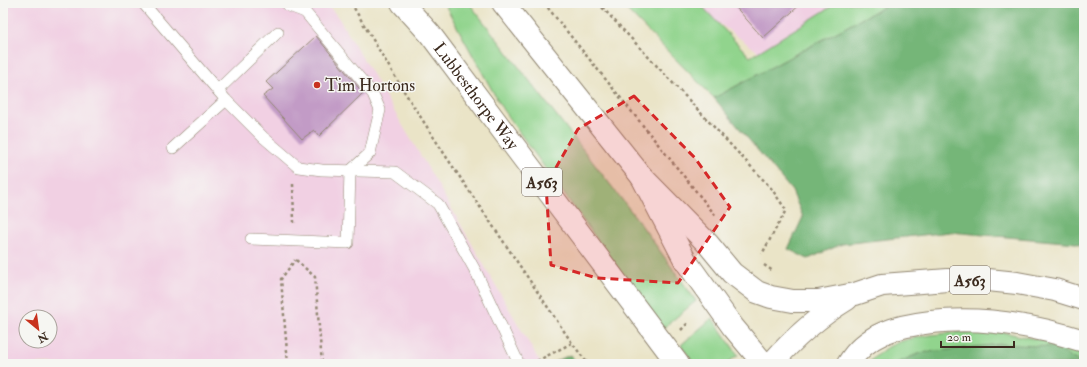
<svg xmlns="http://www.w3.org/2000/svg" width="1087" height="367" viewBox="0 0 1087 367" font-family="'IM FELL Double Pica',serif">
<rect width="100%" height="100%" fill="#f6f6f2"/>
<filter id="ink" filterUnits="userSpaceOnUse"><feTurbulence type="fractalNoise" baseFrequency=".025" numOctaves="2"/><feDisplacementMap in="SourceGraphic" scale="8" xChannelSelector="R" yChannelSelector="G"/><feConvolveMatrix kernelMatrix="1 2 1 2 8 2 1 2 1" color-interpolation-filters="sRGB"/></filter>
<filter id="wash" filterUnits="userSpaceOnUse"><feTurbulence type="fractalNoise" baseFrequency=".012" numOctaves="4" result="noise"/><feDisplacementMap in="SourceGraphic" scale="16" xChannelSelector="R" yChannelSelector="G"/><feGaussianBlur stdDeviation="0.9" result="paint"/><feColorMatrix in="noise" values="0 0 0 0 0 0 0 0 0 0 0 0 0 0 0 0 0 1.4 0 .05"/><feComposite in="paint" operator="in"/></filter>
<g filter="url(#wash)">
<rect width="100%" height="100%" fill="#eae4c7"/>
<g fill="#f1d0e3" fill-rule="evenodd">
<path d="M3,3H326L338,17L431,173L541,364H3ZM26,317H50V341H26Z"/>
<path d="M691,3H876L767,58Z"/>
</g>
<g fill="#91d48d" stroke="#667f56">
<path d="M444,3H469L637,219L696,301L662,329L503,110Z"/>
<path d="M620,3H699L750,57L837,3H891L714,98Z"/>
<path d="M712,318L738,355L726,364H694L681,345Z"/>
<path d="M958,332H1002L1084,349V364H1082L1055,347L920,353L895,364H868C891,336 925,336 958,332Z"/>
</g>
<g fill="#74b678" stroke="#58704b">
<path d="M891,3H1084V246L1076,243L950,232L842,244L808,259L788,249L803,217L792,191L714,98Z"/>
<path d="M1001,344L1055,347L1082,364H895L920,353Z"/>
<path d="M570,355L579,364H550Z"/>
</g>
<g id="blocks">
<g fill="#c29bc6">
<path d="M732,3H802L763,38Z"/>
<path d="M316,36L363,93L319,136L314,130L302,139L263,96L273,89L266,82Z"/>
</g>
</g>
</g>
<g filter="url(#ink)">
<use href="#blocks" fill-opacity="0" stroke="#928772" stroke-width="1"/>
<g fill="none" stroke-linecap="round" stroke-linejoin="round">
<g stroke="#928772" stroke-width="12">
<g id="lane">
<path d="M143,3L226,100L263,137L298,167L322,170L395,172L438,204L476,272L519,364"/>
<path d="M286,3L289,6L305,12"/>
<path d="M218,90L278,32"/>
<path d="M173,148L226,100"/>
<path d="M251,239L348,243L350,171L370,153L380,110L373,94L305,12L303,3"/>
</g>
</g>
<g stroke="#928772" stroke-width="24">
<g id="highway">
<path id="s1" d="M402,3L430,34L678,364"/>
<path d="M503,3L642,177L685,260L733,327L764,364"/>
<path d="M642,177L708,244L732,273L757,292L771,297L793,301H818L855,294L882,285L948,280H988L1017,283L1055,290L1084,299"/>
<path d="M771,364C793,339 819,316 847,299"/>
<path d="M848,364C867,333 897,326 931,322C984,316 1034,325 1084,341"/>
</g>
</g>
<g stroke="#928772" stroke-width="2.5" stroke-dasharray="3 3" stroke-linecap="butt">
<path d="M351,3L400,85L447,158L572,343L588,364"/>
<path d="M544,3L716,216"/>
<path d="M598,3L771,188L786,210L762,254"/>
<path d="M293,184L294,223"/>
<path d="M296,260L315,277L322,364"/>
<path d="M764,265L773,271"/>
<path d="M681,330L688,323"/>
<path d="M537,361L572,343"/>
<path d="M288,364L281,279L295,260"/>
</g>
<use href="#lane" stroke="#fff" stroke-width="11"/>
<use href="#highway" stroke="#fff" stroke-width="22"/>
</g>
</g>
<path fill="#d62828" fill-opacity="0.2" stroke="#d62828" stroke-width="3" stroke-dasharray="8 5" stroke-linejoin="round" d="M634,96L695,158L730,207L678,283L597,278L551,265L546,185L578,129Z"/>
<circle fill="#c8321e" stroke="#f6f6f2" stroke-width="1.5" cx="317" cy="85" r="4"/>
<g text-anchor="middle" stroke-width="3" stroke-linejoin="round" paint-order="stroke">
<g fill="#f6f6f2" stroke="#73675e" stroke-width="1">
<rect x="522" y="168" width="40" height="28" rx="3"/>
<rect x="950" y="266" width="40" height="28" rx="3"/>
</g>
<g font-size="16" font-weight="bold" fill="#3b2a1e">
<text x="542" y="188">A563</text>
<text x="970" y="286">A563</text>
</g>
<g font-size="17" fill="#3b2a1e" stroke="#f6f6f2" text-anchor="start">
<text x="325" y="91">Tim Hortons</text>
</g>
<g font-size="17" fill="#3b2a1e" stroke="#f6f6f2">
<text dy="6" stroke="none"><textPath href="#s1" startOffset="119">Lubbesthorpe Way</textPath></text>
</g>
</g>
<rect width="1087" height="367" fill="none" stroke="#f6f6f2" stroke-width="16"/>
<g transform="translate(38 329) rotate(151)"><circle r="19" fill="#f6f6f2" stroke="#aba49d"/>
<path d="M0-3L7 15L0 10L-7 15Z" fill="#c8321e"/>
<text y="-6" font-size="11" font-weight="bold" text-anchor="middle" fill="#3b2a1e">N</text>
</g>
<path d="M941 341v6h73v-6" fill="none" stroke="#3b2a1e" stroke-width="2"/>
<text x="947" y="341" font-size="12" fill="#3b2a1e" stroke="#f6f6f2" stroke-width="3" paint-order="stroke">20 m</text>
</svg>
